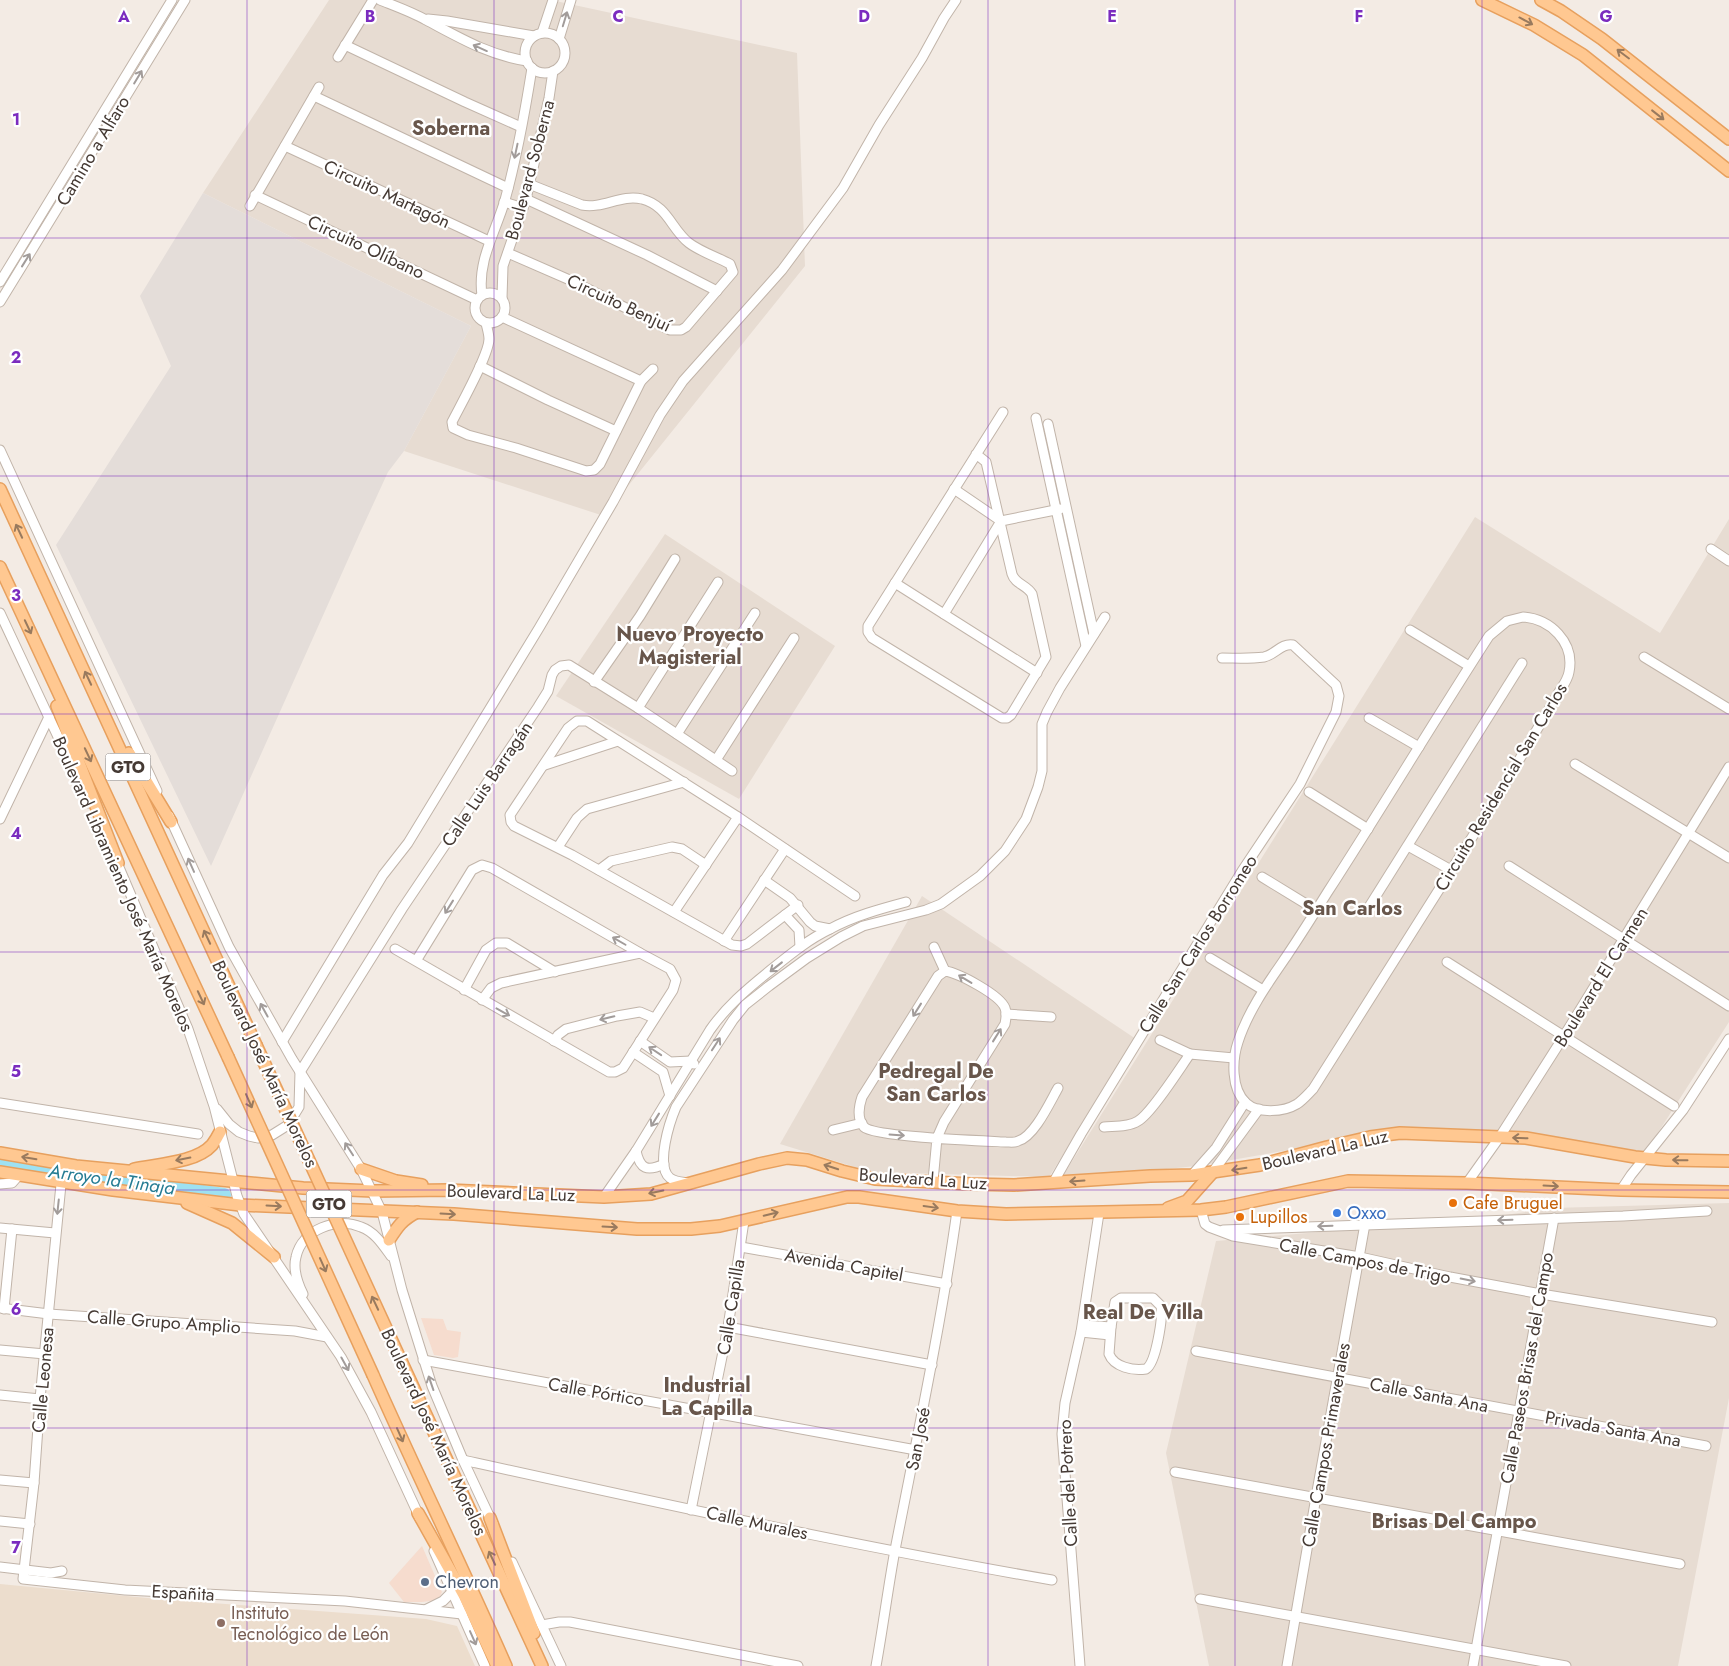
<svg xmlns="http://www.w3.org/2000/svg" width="1729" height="1666" viewBox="0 0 1729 1666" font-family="Jost,sans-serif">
<rect width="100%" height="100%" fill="#f3ebe4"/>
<g fill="#e7dcd2">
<path d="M329,0H551L797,53L805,266L604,516L404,451L471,326L203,193Z"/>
<path d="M1475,517L1660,633L1729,519V1022L1643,1156L1522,1136L1329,1143L1197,1166L1061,1179Z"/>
<path d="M665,534L835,646L739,799L556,696Z"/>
<path d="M922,896L1136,1039L1049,1177L871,1172L780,1144Z"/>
<path d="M1729,1203V1398L1678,1666H1209L1166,1453L1216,1241L1354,1229L1429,1226L1553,1208Z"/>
</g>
<g fill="#f6dcce">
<path d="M421,1318L443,1319L447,1330L461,1332L458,1357L453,1358L434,1355Z"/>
<path d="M422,1546L442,1592L438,1600L422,1602H404L389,1583Z"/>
</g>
<path fill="#e4ddd9" d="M203,193L471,326L404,451L388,472L359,535L211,866L56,545L171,366L140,296Z"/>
<path fill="#ecddcd" d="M0,1584L158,1599L426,1619L457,1626L475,1666H0Z"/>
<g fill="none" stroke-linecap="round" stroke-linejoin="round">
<path stroke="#9ee1f2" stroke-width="14" d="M0,1163L224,1195"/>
<g stroke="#c1b4a9" stroke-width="11">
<g id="minor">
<path d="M380,0C395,6 412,12 426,20C460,38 488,55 527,61"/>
<path d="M428,19L447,21L534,36"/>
<path d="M542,33L553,0"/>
<circle cx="545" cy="53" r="20"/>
<path d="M559,39L571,0"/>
<path d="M345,45L465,102L521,127"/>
<path d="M338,57L373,0"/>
<path d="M314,96L508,188"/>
<path d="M285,146L489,241"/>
<path d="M255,195L477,300"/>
<path d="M526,199L647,255L717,291"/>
<path d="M504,202L523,208"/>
<path d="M250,206L319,87"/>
<path d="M508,253L572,281L670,330H681L686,327L733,272L730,264C717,257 701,252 689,243C671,229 668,206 642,199C621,194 603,209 582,205L529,184"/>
<path d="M0,282L172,0"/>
<circle cx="490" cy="308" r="15"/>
<path d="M482,295C477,261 496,231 505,200C517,157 525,112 532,68"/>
<path d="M502,298L503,266L526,199L549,98L553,71"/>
<path d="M0,302L185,0"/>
<path d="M502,317L641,381"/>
<path d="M486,323C487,328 489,334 489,339C489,355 460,406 452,422L453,428L468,435L516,448L580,469L586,471L594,470L600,464L641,381L653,369"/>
<path d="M480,366L548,400L616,431"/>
<path d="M1036,418L1086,646"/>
<path d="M1048,424L1094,634"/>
<path d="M0,450L157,791"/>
<path d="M976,454L986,462L1012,574C1015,584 1027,585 1032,594L1046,657L1011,715L1007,718H1002L872,638L868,632V626L1003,412"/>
<path d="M954,489L1001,521L1060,509"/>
<path d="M1711,549L1729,561"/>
<path d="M895,583L1037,673"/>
<path d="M0,613L89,803"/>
<path d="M944,614L1001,521"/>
<path d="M1523,617C1550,619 1575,642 1569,672C1568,679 1563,686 1559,692L1495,801L1313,1089C1308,1094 1303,1100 1297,1104C1284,1112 1258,1114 1246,1103C1231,1089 1232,1060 1238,1042C1248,1011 1268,983 1286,957C1300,936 1314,914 1327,893C1382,808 1434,721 1489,636L1507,621Z"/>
<path d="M1410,630L1469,666"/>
<path d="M1644,657L1729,709"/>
<path d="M594,682L640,616L675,559"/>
<path d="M638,708L718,582"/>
<path d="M1369,718L1419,747"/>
<path d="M677,734L755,613"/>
<path d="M716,760L794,638"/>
<path d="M1575,764L1729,858"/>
<path d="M545,765L618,741"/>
<path d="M1309,792L1368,829"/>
<path d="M169,816L229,947L292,1059L361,1169L382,1212L402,1290L432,1386L463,1460L493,1524"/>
<path d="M0,819L49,717"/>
<path d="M1408,846L1451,870"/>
<path d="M558,847L577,818L587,809L684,782"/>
<path d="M115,858L188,1029L214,1106L237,1196L244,1214L341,1357L371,1412L420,1518"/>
<path d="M1509,866L1729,1006"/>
<path d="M599,870L611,861L672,847L682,849L706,865"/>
<path d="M1262,877L1316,910"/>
<path d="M764,880L790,898L810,922L815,926L830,929"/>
<path d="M798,905L747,944L741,946L732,945L572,855L514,826L511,822L510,815L568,728L577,721H587L738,817L855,896"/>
<path d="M1369,907L1522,663"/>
<path d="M674,912L738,817"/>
<path d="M785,915L799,930L800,947"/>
<path d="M724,941L785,849"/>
<path d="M934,947L945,971"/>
<path d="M395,949L609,1072H615L623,1068L673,990L676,980L670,969L640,953L492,868L482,865L472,870L416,961"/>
<path d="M1210,958L1263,990"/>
<path d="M1447,962L1674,1106"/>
<path d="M464,990L486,950L496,943H507L555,972"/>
<path d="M482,1000L491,988L501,983L640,953"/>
<path d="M1006,1014L1051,1017"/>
<path d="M1160,1040L1190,1054"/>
<path d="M554,1041L558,1035L566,1029L617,1016L640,1012L654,1018"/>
<path d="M640,1041L670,1062L691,1061L694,1064"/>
<path d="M282,1042L383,875L408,843L539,628L613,502L660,415L683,381L782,270L843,188L879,125L922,58L944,18L956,0"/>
<path d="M633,1052L663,1072L670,1096"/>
<path d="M0,1103L198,1134"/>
<path d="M217,1109L229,1124L239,1132L249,1136L258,1138L272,1135L288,1125L299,1107L300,1072L402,909L538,707L548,691L552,675L555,670L561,666L569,665L638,708L732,771"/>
<path d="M1104,1127C1114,1126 1129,1127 1138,1121C1151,1114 1180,1068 1190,1054L1234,1058"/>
<path d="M833,1130L862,1123"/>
<path d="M636,1151C640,1169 647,1172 664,1164"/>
<path d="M63,1164L40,1399L34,1483L23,1579L125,1590L345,1601L462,1614"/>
<path d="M1212,1173L1259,1109"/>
<path d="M1192,1175L1216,1148L1245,1102"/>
<path d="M933,1181L937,1138L944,1122L1005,1024C1006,1019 1007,1013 1005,1008C1000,995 959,973 945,971L938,976L862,1097C859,1106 857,1119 864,1127C874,1137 986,1141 1006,1142C1010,1142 1015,1143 1018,1141C1034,1137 1050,1102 1058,1088"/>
<path d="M689,1183C683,1182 675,1182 670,1178C655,1166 670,1121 676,1107L733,1020L745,1005L769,986L807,958L841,937L863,926L926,910L941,904L980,876L1005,851L1026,819L1038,787L1042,771V724L1047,712L1060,688L1105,617"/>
<path d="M1053,1183L1081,1134L1242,871L1300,784L1336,712L1339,696L1336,685L1293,645C1281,643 1275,655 1264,657C1250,659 1236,658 1222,658"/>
<path d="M1467,1183L1499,1138L1564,1036L1729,767"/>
<path d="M0,1184L12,1183L19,1175"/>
<path d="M1621,1190L1631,1175L1683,1110L1729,1039"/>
<path d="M604,1197L636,1151L710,1030C726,1007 746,990 767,973C787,957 807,940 830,929C854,916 880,909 906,902"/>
<path d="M1201,1210L1205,1224L1209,1227L1233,1236L1360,1257L1450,1277L1541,1294L1712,1322"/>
<path d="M0,1228L55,1233"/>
<path d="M1223,1230L1623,1216L1707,1211"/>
<path d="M741,1247L947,1284"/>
<path d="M303,1294C298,1284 293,1269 296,1257C302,1229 337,1217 361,1227C375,1232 383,1245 391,1256"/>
<path d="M1121,1298H1153L1161,1306C1163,1318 1156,1363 1146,1369C1133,1371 1114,1367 1109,1354L1111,1327L1115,1302Z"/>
<path d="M0,1308L49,1314L295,1331L327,1337"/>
<path d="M4,1309L12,1229"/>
<path d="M1083,1325L1111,1327"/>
<path d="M728,1327L932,1365"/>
<path d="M1081,1332L1110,1335"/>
<path d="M0,1350L45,1354"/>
<path d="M1196,1351L1706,1446"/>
<path d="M423,1360L916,1450"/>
<path d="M0,1395L40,1399"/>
<path d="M463,1460C659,1503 854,1546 1052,1580"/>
<path d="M1175,1472L1680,1564"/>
<path d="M0,1480L34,1483"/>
<path d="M691,1510L728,1327L744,1221"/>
<path d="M0,1521L30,1524"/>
<path d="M434,1551L485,1666"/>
<path d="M512,1562L561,1666"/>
<path d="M0,1567L51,1573L62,1571"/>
<path d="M1200,1599L1566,1666"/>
<path d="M427,1609L443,1601L452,1592"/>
<path d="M542,1625L559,1622H570L798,1666"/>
<path d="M876,1666C883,1627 888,1588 895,1550C917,1437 941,1325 957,1211"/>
<path d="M1080,1666L1062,1434L1065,1403L1081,1332L1099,1213"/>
<path d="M1287,1666L1316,1497L1365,1224"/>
<path d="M1473,1666L1554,1218"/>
</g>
</g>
<g stroke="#e7a05e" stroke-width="14">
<g id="major">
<path d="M1482,0L1534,25L1583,55L1729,171"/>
<path d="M1541,0L1561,11L1602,39L1729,139"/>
<path d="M0,489L256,1045"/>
<path d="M0,567L228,1057"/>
<path d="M57,706L118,863"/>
<path d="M129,753L171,822"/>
<path d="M0,1153L76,1166L303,1188L373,1191L448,1190L604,1197L651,1194L759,1164L787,1158L807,1160L842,1171L875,1179L971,1184L1014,1185L1150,1176L1192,1175L1260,1165L1327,1147L1370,1137L1400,1133L1526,1138L1635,1157L1666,1160L1729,1161"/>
<path d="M134,1169C157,1164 196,1163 212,1145C215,1141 218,1136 220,1132"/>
<path d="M361,1169L396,1181L422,1185"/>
<path d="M0,1172L113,1190L240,1205L454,1214L637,1229H691L720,1226L847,1197H859L957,1211L1006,1214L1201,1210L1226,1207L1348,1181L1467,1183L1621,1190L1729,1192"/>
<path d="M187,1203L232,1223L274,1257"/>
<path d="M1168,1208L1187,1201L1212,1173"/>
<path d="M389,1240C398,1226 402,1220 417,1212"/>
<path d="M402,1363L542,1666"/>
<path d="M373,1375C416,1472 463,1568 506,1666"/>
<path d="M418,1513L464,1595L497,1666"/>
<path d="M490,1518L534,1633"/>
</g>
</g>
<use href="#minor" stroke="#fff" stroke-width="9"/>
<use href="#major" stroke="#ffc891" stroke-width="11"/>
<g stroke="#e7a05e" stroke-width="14" stroke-linecap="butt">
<g id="major-bridge">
<path d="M256,1045L402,1363"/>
<path d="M228,1057L373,1375"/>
</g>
</g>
<use href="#major-bridge" stroke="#ffc891" stroke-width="11"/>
</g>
<defs><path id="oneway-shaft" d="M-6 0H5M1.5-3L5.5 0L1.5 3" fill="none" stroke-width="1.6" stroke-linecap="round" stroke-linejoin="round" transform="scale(1.25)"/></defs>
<g stroke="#a29c9a">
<use href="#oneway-shaft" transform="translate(565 19) rotate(-73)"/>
<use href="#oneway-shaft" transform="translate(480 48) rotate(-156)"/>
<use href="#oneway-shaft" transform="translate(138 77) rotate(-59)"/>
<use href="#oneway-shaft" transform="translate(516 151) rotate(102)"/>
<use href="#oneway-shaft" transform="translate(26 260) rotate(-58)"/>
<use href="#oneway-shaft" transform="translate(191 865) rotate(-114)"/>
<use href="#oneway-shaft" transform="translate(449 907) rotate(122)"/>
<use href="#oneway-shaft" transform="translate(619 941) rotate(-150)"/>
<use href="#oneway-shaft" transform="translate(776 967) rotate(142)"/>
<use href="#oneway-shaft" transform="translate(965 979) rotate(-149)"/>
<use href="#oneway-shaft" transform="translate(264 1010) rotate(-119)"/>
<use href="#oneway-shaft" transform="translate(917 1010) rotate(122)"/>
<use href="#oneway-shaft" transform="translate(503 1012) rotate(29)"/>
<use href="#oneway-shaft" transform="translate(607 1018) rotate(167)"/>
<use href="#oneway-shaft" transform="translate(997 1035) rotate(-58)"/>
<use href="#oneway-shaft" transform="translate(716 1044) rotate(-57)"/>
<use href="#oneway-shaft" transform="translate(655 1051) rotate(-146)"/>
<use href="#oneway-shaft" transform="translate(655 1120) rotate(122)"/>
<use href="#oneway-shaft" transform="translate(897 1135) rotate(4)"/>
<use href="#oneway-shaft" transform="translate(349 1149) rotate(-123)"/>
<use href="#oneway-shaft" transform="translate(58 1207) rotate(96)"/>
<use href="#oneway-shaft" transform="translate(1505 1220) rotate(178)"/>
<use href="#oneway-shaft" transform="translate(1325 1226) rotate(178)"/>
<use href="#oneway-shaft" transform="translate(1468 1280) rotate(11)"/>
<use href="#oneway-shaft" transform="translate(345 1364) rotate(61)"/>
<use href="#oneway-shaft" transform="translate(431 1383) rotate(-109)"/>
<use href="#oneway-shaft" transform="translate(473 1638) rotate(66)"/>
</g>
<g stroke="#997a5e">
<use href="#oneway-shaft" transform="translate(1526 21) rotate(28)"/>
<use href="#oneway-shaft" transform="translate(1623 54) rotate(-143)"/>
<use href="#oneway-shaft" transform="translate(1658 115) rotate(38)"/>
<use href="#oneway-shaft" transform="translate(19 531) rotate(-115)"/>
<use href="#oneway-shaft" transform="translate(28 627) rotate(65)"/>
<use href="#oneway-shaft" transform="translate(88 678) rotate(-115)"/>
<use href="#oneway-shaft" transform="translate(88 755) rotate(65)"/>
<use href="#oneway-shaft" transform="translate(207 937) rotate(-115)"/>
<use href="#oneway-shaft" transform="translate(201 998) rotate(65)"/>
<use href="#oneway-shaft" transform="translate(249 1101) rotate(66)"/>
<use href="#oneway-shaft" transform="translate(1520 1138) rotate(-178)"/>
<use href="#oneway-shaft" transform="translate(29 1158) rotate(-171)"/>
<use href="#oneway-shaft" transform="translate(183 1159) rotate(169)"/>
<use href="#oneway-shaft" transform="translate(1680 1160) rotate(-179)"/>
<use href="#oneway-shaft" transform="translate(831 1167) rotate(-162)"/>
<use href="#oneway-shaft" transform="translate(1239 1169) rotate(171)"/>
<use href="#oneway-shaft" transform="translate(1077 1181) rotate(176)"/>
<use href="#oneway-shaft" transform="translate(1551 1186) rotate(3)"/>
<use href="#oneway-shaft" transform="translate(656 1192) rotate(168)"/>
<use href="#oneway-shaft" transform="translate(274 1206) rotate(3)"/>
<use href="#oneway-shaft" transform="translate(931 1207) rotate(8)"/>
<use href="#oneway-shaft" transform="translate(448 1214) rotate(3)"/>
<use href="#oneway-shaft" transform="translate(771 1214) rotate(-14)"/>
<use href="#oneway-shaft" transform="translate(610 1227) rotate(3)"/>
<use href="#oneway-shaft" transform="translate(323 1265) rotate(66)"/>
<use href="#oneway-shaft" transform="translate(375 1303) rotate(-115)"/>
<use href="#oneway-shaft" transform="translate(400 1435) rotate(66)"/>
<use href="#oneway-shaft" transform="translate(492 1558) rotate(-115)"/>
</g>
<path fill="none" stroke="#7b2cbf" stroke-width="1" stroke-opacity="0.55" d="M247,0V1666M494,0V1666M741,0V1666M988,0V1666M1235,0V1666M1482,0V1666M0,238H1729M0,476H1729M0,714H1729M0,952H1729M0,1190H1729M0,1428H1729"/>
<g fill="#e8710a" stroke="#fff" stroke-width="2">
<circle cx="1453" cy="1203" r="5"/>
<circle cx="1240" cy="1217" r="5"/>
</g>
<circle fill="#3f7fe0" stroke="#fff" stroke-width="2" cx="1337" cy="1213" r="5"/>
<circle fill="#5c6f8a" stroke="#fff" stroke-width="2" cx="425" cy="1582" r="5"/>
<circle fill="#8d6e63" stroke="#fff" stroke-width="2" cx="221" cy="1623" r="5"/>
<g text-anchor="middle" stroke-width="4.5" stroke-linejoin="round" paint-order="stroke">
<g fill="#fff" stroke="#7d7571" stroke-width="1">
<rect x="105.5" y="753.5" width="45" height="27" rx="4"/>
<rect x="306.5" y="1190.5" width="45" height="27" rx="4"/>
</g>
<g font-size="16" font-weight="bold" fill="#453a34">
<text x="128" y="773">GTO</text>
<text x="329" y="1210">GTO</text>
</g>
<g font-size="18" fill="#453a34" stroke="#fff">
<text transform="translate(93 151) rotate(-59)" y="6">Camino a Alfaro</text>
<text transform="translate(530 170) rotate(-75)" y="6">Boulevard Soberna</text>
<text transform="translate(387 194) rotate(25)" y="6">Circuito Martagón</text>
<text transform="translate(366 247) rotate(25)" y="6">Circuito Olíbano</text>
<text transform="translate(619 303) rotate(25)" y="6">Circuito Benjuí</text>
<text transform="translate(487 784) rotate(-56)" y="6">Calle Luis Barragán</text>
<text transform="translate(1501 787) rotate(-59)" y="6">Circuito Residencial San Carlos</text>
<text transform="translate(123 884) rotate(66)" y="6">Boulevard Libramiento José María Morelos</text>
<text transform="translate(1198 944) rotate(-58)" y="6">Calle San Carlos Borromeo</text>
<text transform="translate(1601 977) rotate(-58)" y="6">Boulevard El Carmen</text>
<text transform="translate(265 1064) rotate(65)" y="6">Boulevard José María Morelos</text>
<text transform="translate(1325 1150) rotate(-13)" y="6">Boulevard La Luz</text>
<text transform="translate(923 1179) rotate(4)" y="6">Boulevard La Luz</text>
<text transform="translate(511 1193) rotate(2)" y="6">Boulevard La Luz</text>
<text transform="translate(1365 1261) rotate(11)" y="6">Calle Campos de Trigo</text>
<text transform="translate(844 1265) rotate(10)" y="6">Avenida Capitel</text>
<text transform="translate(731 1307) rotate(-81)" y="6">Calle Capilla</text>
<text transform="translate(164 1322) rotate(4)" y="6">Calle Grupo Amplio</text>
<text transform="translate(1527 1368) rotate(-80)" y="6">Calle Paseos Brisas del Campo</text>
<text transform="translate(43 1380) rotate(-85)" y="6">Calle Leonesa</text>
<text transform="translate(596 1392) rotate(10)" y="6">Calle Pórtico</text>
<text transform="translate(1429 1395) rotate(11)" y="6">Calle Santa Ana</text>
<text transform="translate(1613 1429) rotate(10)" y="6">Privada Santa Ana</text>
<text transform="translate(434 1432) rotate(65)" y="6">Boulevard José María Morelos</text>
<text transform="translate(918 1439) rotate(-79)" y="6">San José</text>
<text transform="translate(1326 1445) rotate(-80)" y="6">Calle Campos Primaverales</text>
<text transform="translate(1068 1483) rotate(-93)" y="6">Calle del Potrero</text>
<text transform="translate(757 1523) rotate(12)" y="6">Calle Murales</text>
<text transform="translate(183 1593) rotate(3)" y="6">Españita</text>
</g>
<g font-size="18" fill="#c56008" stroke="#fff" text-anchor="start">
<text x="1463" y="1209">Cafe Bruguel</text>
<text x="1250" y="1223">Lupillos</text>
</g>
<g font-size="18" fill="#366cbe" stroke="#fff" text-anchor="start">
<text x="1347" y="1219">Oxxo</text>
</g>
<g font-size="18" fill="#4e5e75" stroke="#fff" text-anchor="start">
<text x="435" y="1588">Chevron</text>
</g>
<g font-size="18" fill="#785e54" stroke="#fff" text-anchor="start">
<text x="231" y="1619">Instituto<tspan x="231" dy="21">Tecnológico de León</tspan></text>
</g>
<g font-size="19" font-style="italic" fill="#257c93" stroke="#fff">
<text transform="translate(112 1179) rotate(8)" y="7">Arroyo la Tinaja</text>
</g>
<g font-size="20" font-weight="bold" fill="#68564b" stroke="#fff">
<text x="451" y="135">Soberna</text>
<text x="690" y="641">Nuevo Proyecto<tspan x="690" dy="23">Magisterial</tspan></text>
<text x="1352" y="915">San Carlos</text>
<text x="936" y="1078">Pedregal De<tspan x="936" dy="23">San Carlos</tspan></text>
<text x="1143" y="1319">Real De Villa</text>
<text x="707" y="1392">Industrial<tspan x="707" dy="23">La Capilla</tspan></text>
<text x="1454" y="1528">Brisas Del Campo</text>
</g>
</g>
<g font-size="16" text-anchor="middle" font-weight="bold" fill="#7b2cbf" stroke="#fff" stroke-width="4.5" stroke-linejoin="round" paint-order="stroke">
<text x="124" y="22">A</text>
<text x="370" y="22">B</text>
<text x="618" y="22">C</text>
<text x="864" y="22">D</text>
<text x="1112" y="22">E</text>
<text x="1359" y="22">F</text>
<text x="1606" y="22">G</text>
<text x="16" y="125">1</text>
<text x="16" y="363">2</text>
<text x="16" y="601">3</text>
<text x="16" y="839">4</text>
<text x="16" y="1077">5</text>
<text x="16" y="1315">6</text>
<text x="16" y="1553">7</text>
</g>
</svg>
